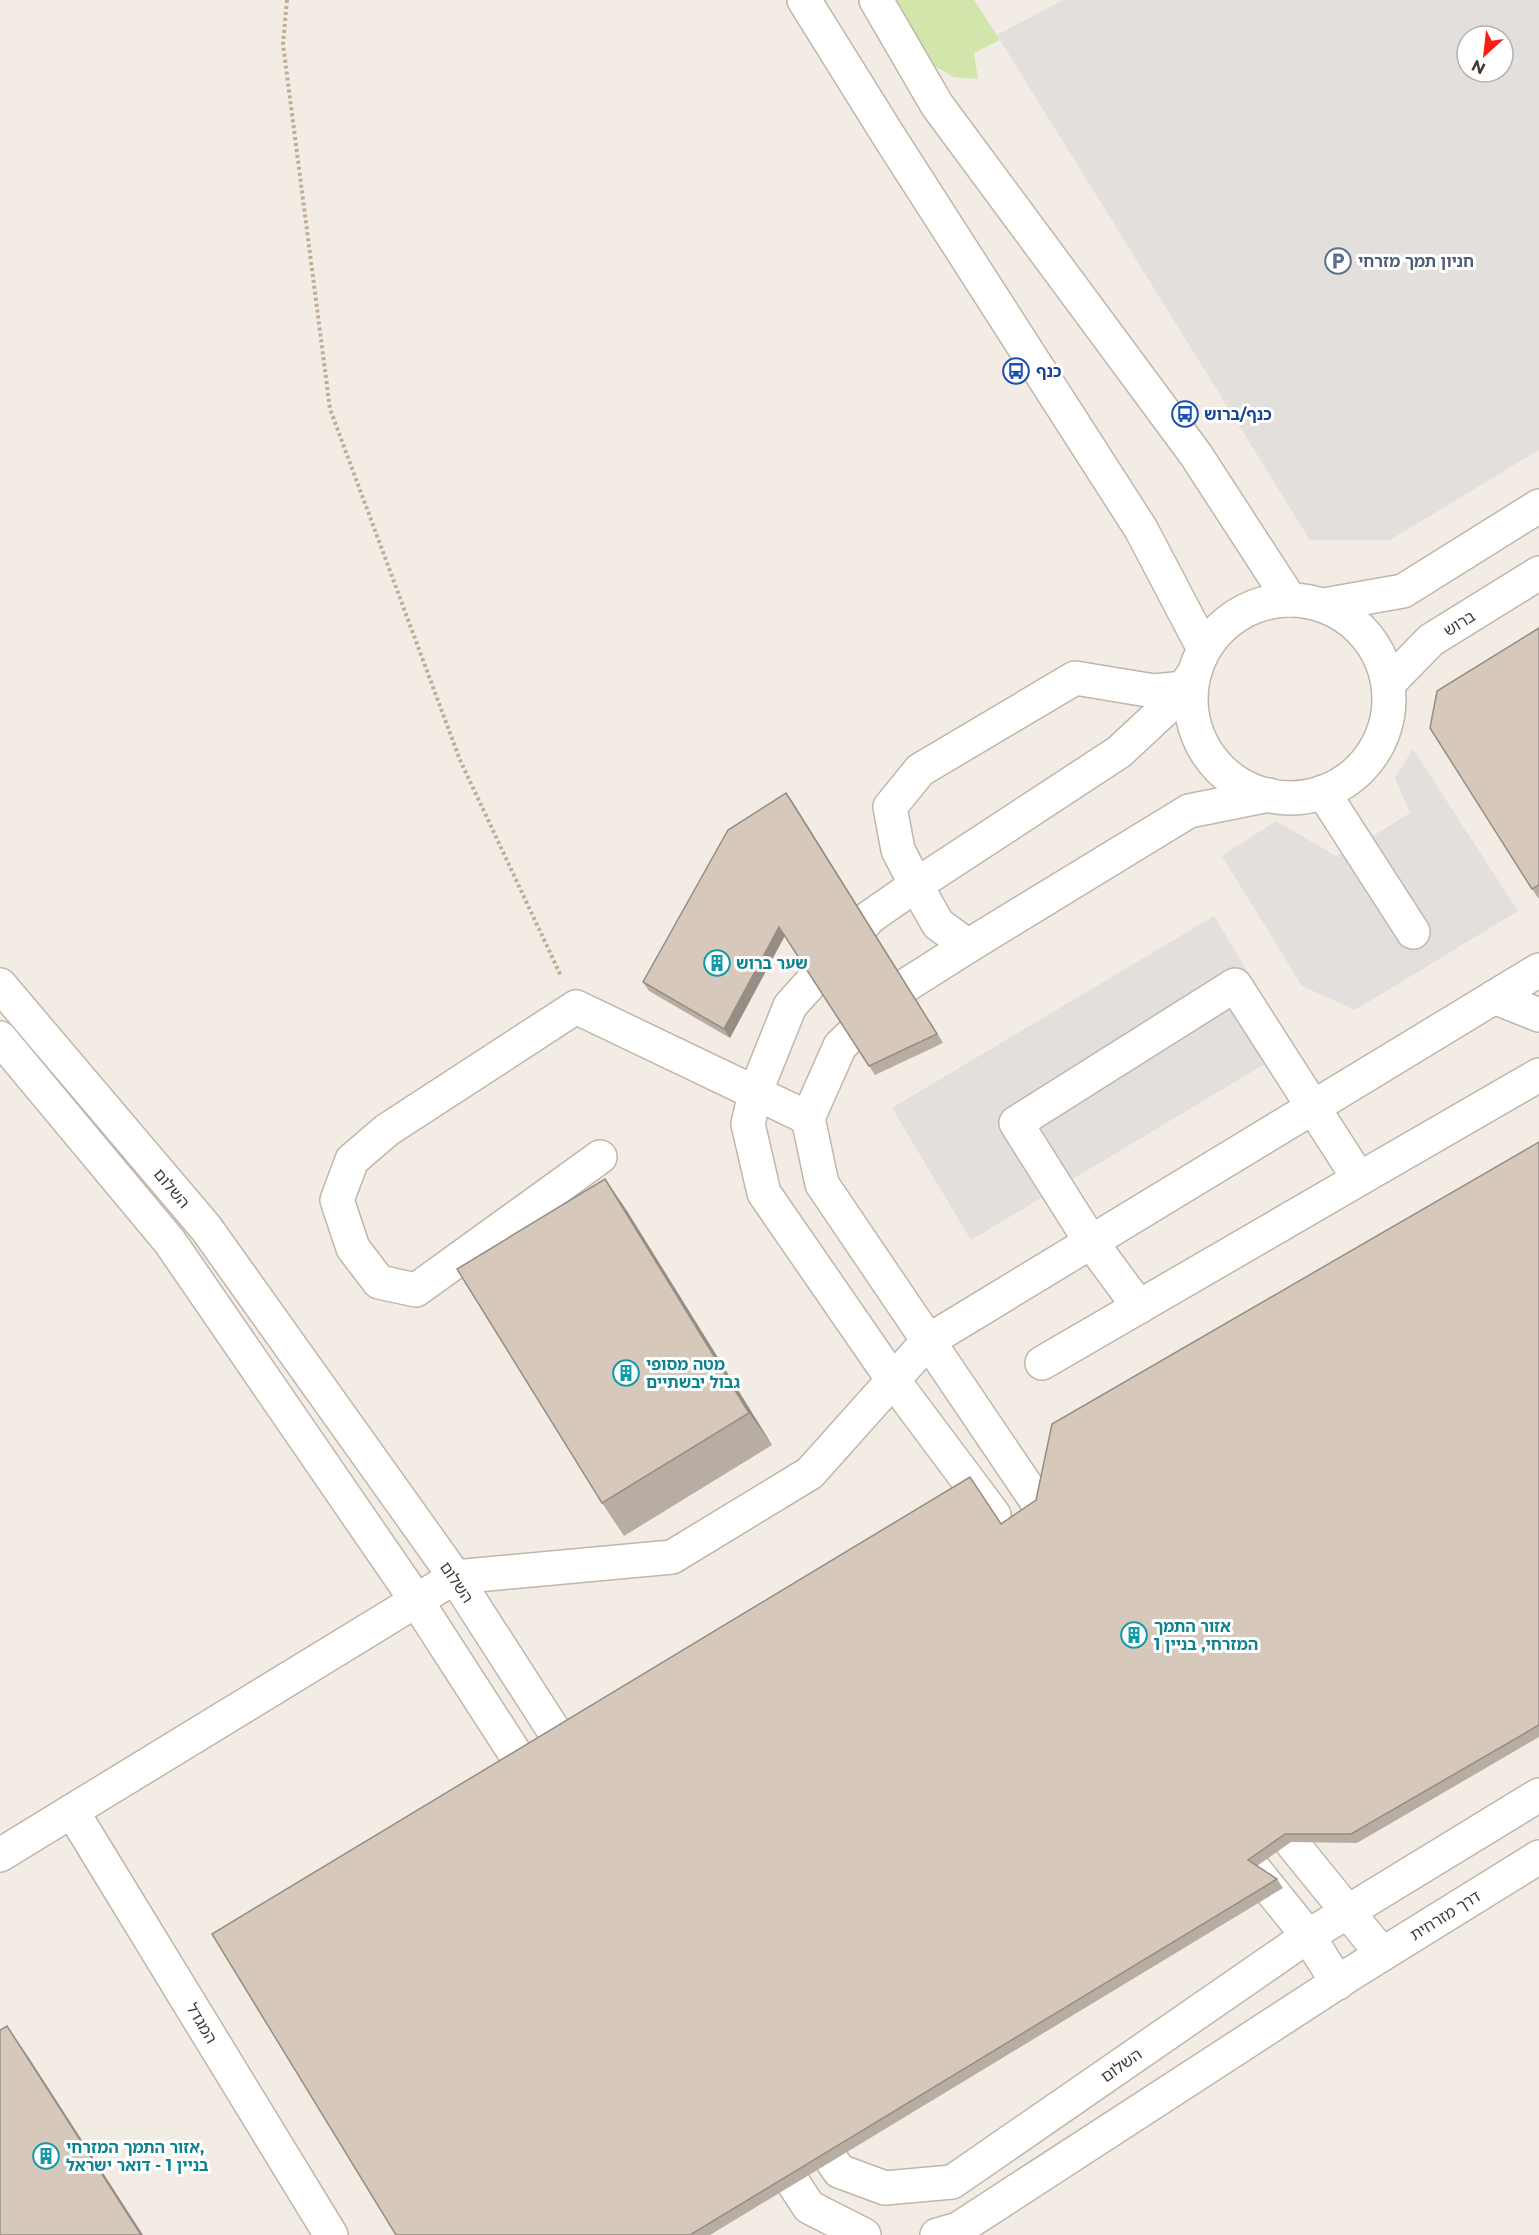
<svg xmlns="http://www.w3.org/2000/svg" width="1539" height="2235" viewBox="0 0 1539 2235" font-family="Montserrat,'Noto Sans Hebrew',sans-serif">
<rect width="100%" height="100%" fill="#f2ece4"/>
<path fill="#d2e6ac" d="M893,0H974L1000,40L974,53L978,79L954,77L932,65Z"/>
<g fill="#e2dfdc" fill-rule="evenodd">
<path d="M1063,0H1539V450L1390,540H1310L997,35ZM1467,36H1503V72H1467Z"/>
<path d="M1413,749L1518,911L1355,1010L1302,986L1222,856L1276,821L1336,856L1363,842L1410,813L1395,778Z"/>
<path d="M1214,916L1293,1047L971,1240L892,1108Z"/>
</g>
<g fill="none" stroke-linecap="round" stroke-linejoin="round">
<g stroke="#c0b6aa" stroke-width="36">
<g id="minor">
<path d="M804,0L890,138L1141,529L1204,649"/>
<path d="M876,0L937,105L1196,455L1290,600"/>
<circle cx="1290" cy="699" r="99"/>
<path d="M1324,605L1403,591L1539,506"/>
<path d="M1388,684L1431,640L1539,573"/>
<path d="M1323,792L1413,932"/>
<path d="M968,946L938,924L916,885L898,850L890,807L920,770L1075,678L1154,691L1185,688"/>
<path d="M0,985L206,1228L455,1577L576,1765"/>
<path d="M1494,997L1539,1015"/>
<path d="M0,1038L170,1242L416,1600L538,1789"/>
<path d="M600,1157L416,1290L379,1282L353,1248L337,1200L352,1160L387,1130L576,1007L808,1118"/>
<path d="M1139,1307L1091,1242L1016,1123L1235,985L1359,1179L1539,1075"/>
<path d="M1042,1363L1359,1179"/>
<path d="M1042,1509L822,1184L808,1118L840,1046L897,991L968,946L1189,811L1269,795"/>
<path d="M994,1515L893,1380L764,1193L748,1124L755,1093L790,1006L870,917L916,885L1119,752L1177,698L1194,673"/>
<path d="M72,1811L331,2235"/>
<path d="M1291,1842L1382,1954"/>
<path d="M0,1855L455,1577L672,1557L810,1473L928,1341L1539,970"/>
<path d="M1254,1869L1308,1936L1338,1983"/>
<path d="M808,2124L839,2171L885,2188L952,2182L1308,1936L1539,1795"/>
<path d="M770,2147L809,2207L864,2235"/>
<path d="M937,2235L958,2229L1352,1973L1539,1857"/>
</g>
</g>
<path stroke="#bfad98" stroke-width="4" stroke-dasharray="3 3" stroke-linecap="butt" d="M287,0L283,44L330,409L460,760L561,976"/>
<use href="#minor" stroke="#fff" stroke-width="33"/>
</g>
<g fill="#b8ada2">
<path d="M1539,628V899L1532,889Z"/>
<path d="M792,801L943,1043L875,1075L785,936L730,1038L649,991L643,982Z"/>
<path d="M1539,1142V1737L1357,1843L1291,1842L1257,1866L1277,1879L1283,1888L710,2235H396L1001,1523L1036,1500Z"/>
<path d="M605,1179L627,1211L772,1445L624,1536L602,1503Z"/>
</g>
<g fill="#968d84">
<path d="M786,793L792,801L943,1043L937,1034Z"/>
<path d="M779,927L785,935L730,1038L724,1029Z"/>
<path d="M605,1179L627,1211L772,1445L749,1413Z"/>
<path d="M7,2026L29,2058L143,2235H141Z"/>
</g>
<g fill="#d6c9bc" stroke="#968d84" stroke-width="1.5">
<path d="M1539,628V885L1532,889L1430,728L1437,691Z"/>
<path d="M786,793L937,1034L869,1066L779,927L724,1029L643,982L728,830Z"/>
<path d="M1539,1142V1725L1351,1834H1285L1248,1860L1277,1879L690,2235H396L212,1934L970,1477L1001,1524L1036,1500L1052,1424Z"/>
<path d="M605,1179L749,1413L602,1503L457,1269Z"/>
<path d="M7,2026L141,2235H0V2030Z"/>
</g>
<defs>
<g id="parking-ring" transform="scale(1.35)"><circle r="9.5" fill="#fff" stroke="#5c6f8a" stroke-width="1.5"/><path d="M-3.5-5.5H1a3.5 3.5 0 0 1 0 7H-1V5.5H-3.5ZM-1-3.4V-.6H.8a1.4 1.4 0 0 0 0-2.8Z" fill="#5c6f8a"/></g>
<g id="bus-ring" transform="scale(1.35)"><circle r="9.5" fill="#fff" stroke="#1a4fb4" stroke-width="1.5"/><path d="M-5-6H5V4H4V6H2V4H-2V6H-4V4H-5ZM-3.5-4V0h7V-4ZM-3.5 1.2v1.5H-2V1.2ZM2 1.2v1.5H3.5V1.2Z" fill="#1a4fb4"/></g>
<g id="building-ring" transform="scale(1.35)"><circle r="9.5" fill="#fff" stroke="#0f9aa8" stroke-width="1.5"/><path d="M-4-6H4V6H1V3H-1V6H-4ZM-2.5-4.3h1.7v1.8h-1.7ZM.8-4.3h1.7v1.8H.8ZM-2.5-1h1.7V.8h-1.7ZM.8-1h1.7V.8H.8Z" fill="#0f9aa8"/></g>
</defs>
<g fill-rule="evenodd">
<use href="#parking-ring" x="1338" y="261"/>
<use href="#bus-ring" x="1016" y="371"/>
<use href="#bus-ring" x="1185" y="414"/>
<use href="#building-ring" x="717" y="963"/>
<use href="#building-ring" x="626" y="1373"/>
<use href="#building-ring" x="1134" y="1635"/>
<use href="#building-ring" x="46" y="2156"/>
</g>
<g text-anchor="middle" stroke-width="6" stroke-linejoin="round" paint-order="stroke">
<g font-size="16" font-weight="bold" fill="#4e5e75" stroke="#fff" text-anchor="start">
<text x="1358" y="267">חניון תמך מזרחי</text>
</g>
<g font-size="16" font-weight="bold" fill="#164399" stroke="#fff" text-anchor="start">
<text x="1036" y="377">כנף</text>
<text x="1204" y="420">כנף/ברוש</text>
</g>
<g font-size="16" fill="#443c34" stroke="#fff">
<text transform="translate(1459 623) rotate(-32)" y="6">ברוש</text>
<text transform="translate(172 1188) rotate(50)" y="6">השלום</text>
<text transform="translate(457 1582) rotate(56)" y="6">השלום</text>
<text transform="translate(1445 1915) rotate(-32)" y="6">דרך מזרחית</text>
<text transform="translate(202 2023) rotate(59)" y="6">המגדל</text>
<text transform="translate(1121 2065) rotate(-35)" y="6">השלום</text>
</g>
<g font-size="16" font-weight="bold" fill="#0d838f" stroke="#fff" text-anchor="start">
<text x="736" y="969">שער ברוש</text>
<text x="646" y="1370">מטה מסופי<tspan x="646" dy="18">גבול יבשתיים</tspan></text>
<text x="1154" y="1632">אזור התמך<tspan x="1154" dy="18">המזרחי, בניין 1</tspan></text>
<text x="66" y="2153">אזור התמך המזרחי,<tspan x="66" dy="18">בניין 1 - דואר ישראל</tspan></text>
</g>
</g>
<g transform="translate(1485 54) rotate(207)"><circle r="28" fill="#ffffff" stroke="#b4b1ae" stroke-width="1.5"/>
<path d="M0-4.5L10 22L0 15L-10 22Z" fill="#f91e14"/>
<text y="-9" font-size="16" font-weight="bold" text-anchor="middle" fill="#443c34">N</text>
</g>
</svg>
